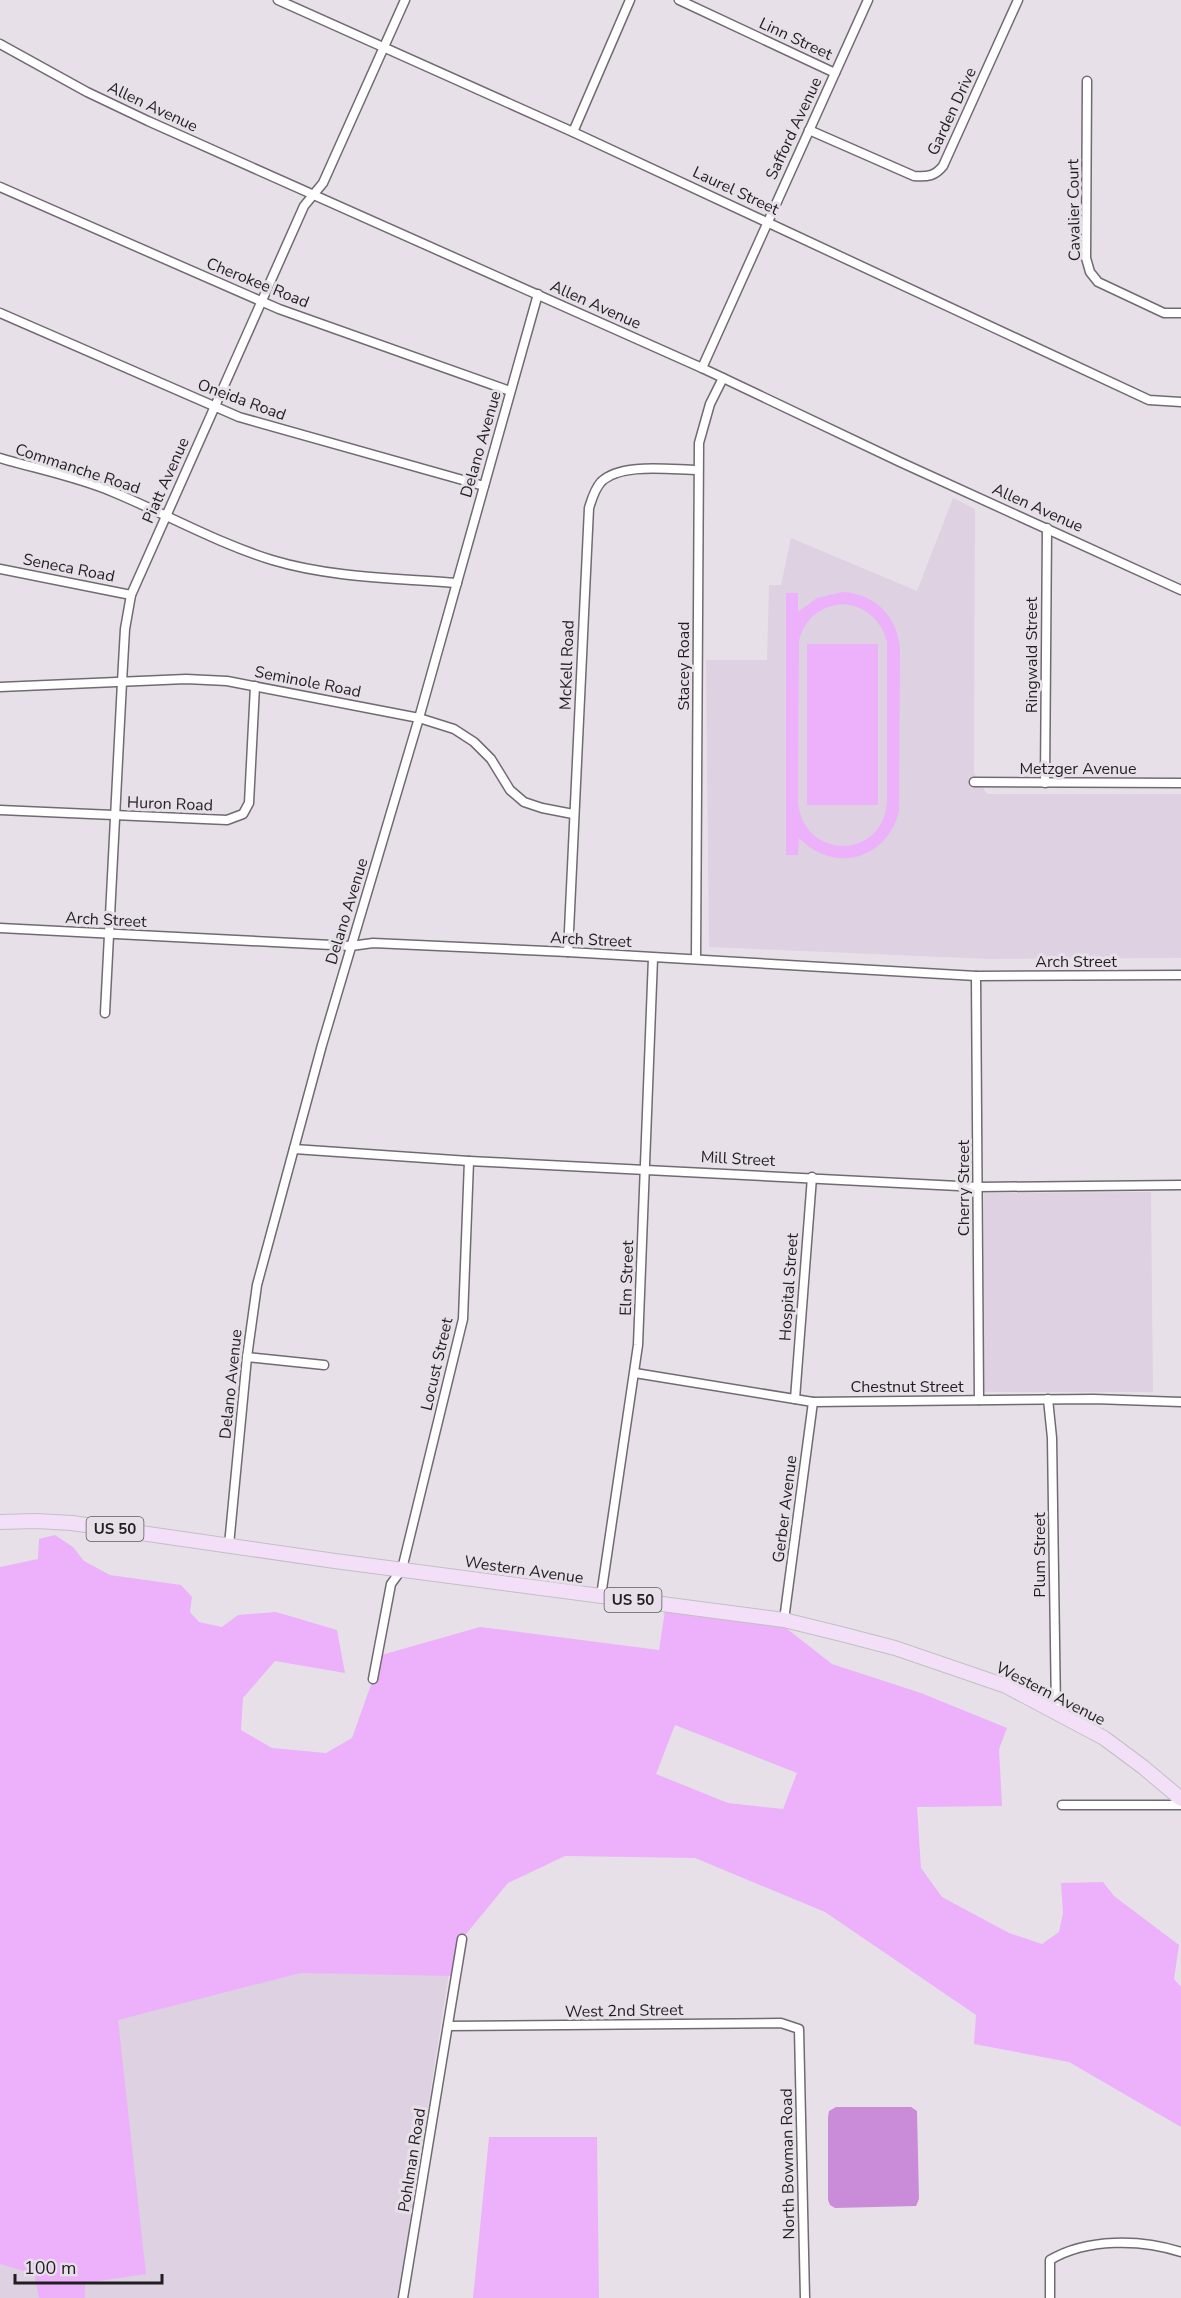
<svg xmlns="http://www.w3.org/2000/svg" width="1181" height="2298" viewBox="0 0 1181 2298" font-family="'Nunito Sans',sans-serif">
<rect width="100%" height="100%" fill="#e7e0e9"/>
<g fill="#ded1e1">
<path d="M953,498L975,509L974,773L987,794H1181V958L990,959L709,947L706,660H767L769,585H781L791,538L917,591Z"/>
<path d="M1151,1192L1153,1392H984V1193Z"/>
<path d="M295,1965L449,1973L398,2298H0V2264L17,2268L108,2013Z"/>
</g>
<g fill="#ecb1fa" fill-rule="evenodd">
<path d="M843,592C875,594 897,616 900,648L899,811C887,860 834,874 799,838L798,855H786V593H798V612L817,598ZM843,604C865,606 881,619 887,642V802C883,861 803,860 798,802L799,641C804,619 820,606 843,604Z"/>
<rect x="807" y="644" width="71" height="161"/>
<path d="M55,1535L73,1547L84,1561L110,1575L181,1585L192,1597L190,1612L199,1622L222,1627L238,1615L276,1612L337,1630L345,1673L275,1661L243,1698L241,1730L272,1748L326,1753L352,1738L373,1679L378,1656L480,1627L659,1650L665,1610L786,1628L832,1664L921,1693L1007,1728L999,1749L1002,1806L917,1807L921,1868L942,1897L1009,1933L1042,1944L1059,1932L1063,1913L1061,1883L1103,1882L1114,1896L1179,1945L1174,1979L1181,1987V2127L1069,2062L974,2044L976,2015L825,1912L695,1858L565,1856L508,1883L462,1939L456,1976L300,1973L118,2020L146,2274L85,2283V2298H39L34,2274L0,2264V1567L38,1559L39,1539ZM675,1725L797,1773L783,1809L728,1803L656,1774Z"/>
<path d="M489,2137H597L599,2298H473Z"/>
</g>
<path fill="#ca8cd9" d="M836,2107H911L917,2111L919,2199L916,2206L835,2208L830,2205L828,2200V2117L829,2111Z"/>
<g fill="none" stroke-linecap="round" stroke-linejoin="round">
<g stroke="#716a72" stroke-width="11">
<g id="street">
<path d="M278,0L573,132L1149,400L1181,402"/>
<path d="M679,0L835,73"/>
<path d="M0,44L87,92L148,121L702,368L900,462L1181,590"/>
<path d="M1087,81L1086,258L1090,272L1098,282L1164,313H1181"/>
<path d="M809,130L914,176C928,177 935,176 943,166L1018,0"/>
<path d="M573,132L630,0"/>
<path d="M0,187L279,309L510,391"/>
<path d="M0,313L239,417L484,486"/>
<path d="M702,368L868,0"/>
<path d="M0,458C37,469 78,477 113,492C166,514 217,543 272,560C332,578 395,578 457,583"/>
<path d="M0,569L131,595"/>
<path d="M0,687L186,679L227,681L419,718L454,729L474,742L491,759L510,790L524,802L542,808L573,814"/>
<path d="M974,782L1181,783"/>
<path d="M1045,783L1047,528"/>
<path d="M0,810L227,820L243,814L249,803L255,686"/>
<path d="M0,928L351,946L373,943L568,952L976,976L1181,975"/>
<path d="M568,952L589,508C592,499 594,490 601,482C621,462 672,470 698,470"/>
<path d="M696,959L699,443L710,404L723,378"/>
<path d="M976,976L979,1400"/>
<path d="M105,1013L122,682L125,629L131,595L304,206L323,183L405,0"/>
<path d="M294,1149L469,1161L978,1187L1181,1185"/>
<path d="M247,1357L324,1365"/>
<path d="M635,1373L813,1402L1094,1399L1181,1402"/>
<path d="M795,1399L812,1177"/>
<path d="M1048,1399L1052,1438L1056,1711"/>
<path d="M229,1545L247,1357L257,1285L322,1045L419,718L538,294"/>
<path d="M601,1596L638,1345L653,958"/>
<path d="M784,1620L813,1402"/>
<path d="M373,1679L391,1584L402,1569L463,1319L469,1161"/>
<path d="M1062,1805H1181"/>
<path d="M448,2026L781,2023L799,2029L805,2298"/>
<path d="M403,2298L462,1939"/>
<path d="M1050,2298V2260C1087,2238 1141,2239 1181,2252"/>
</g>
</g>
<g stroke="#c1c0c1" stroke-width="16">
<path id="primary" d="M0,1522L36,1521L72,1523L335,1561L784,1620L841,1634L895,1648L1006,1686L1104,1738L1143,1767L1181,1799"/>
</g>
<use href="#street" stroke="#fff" stroke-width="8"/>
<use href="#primary" stroke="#f3dff8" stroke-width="14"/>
</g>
<g text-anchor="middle" stroke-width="6" stroke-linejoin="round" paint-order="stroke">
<g fill="#e7e0e9" stroke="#5c585d" stroke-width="1.5">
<rect x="86.5" y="1517" width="57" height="24" rx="4.5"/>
<rect x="604.5" y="1588" width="57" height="24" rx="4.5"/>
</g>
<g font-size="15" font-weight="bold" fill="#211e21">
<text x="115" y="1534">US 50</text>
<text x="633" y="1605">US 50</text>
</g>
<g font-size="16" fill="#211e21" stroke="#e7e0e9">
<text transform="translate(796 38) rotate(25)" y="6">Linn Street</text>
<text transform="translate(153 106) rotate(25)" y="6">Allen Avenue</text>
<text transform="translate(951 111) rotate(-65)" y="6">Garden Drive</text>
<text transform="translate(793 128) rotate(-65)" y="6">Safford Avenue</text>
<text transform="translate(736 190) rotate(25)" y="6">Laurel Street</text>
<text transform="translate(1073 210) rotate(-91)" y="6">Cavalier Court</text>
<text transform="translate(258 282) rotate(22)" y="6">Cherokee Road</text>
<text transform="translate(596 304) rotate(24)" y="6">Allen Avenue</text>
<text transform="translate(242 399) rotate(20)" y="6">Oneida Road</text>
<text transform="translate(480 444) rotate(-74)" y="6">Delano Avenue</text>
<text transform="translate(78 468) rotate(18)" y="6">Commanche Road</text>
<text transform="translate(165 480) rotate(-66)" y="6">Piatt Avenue</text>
<text transform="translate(1038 507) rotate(24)" y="6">Allen Avenue</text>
<text transform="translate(69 567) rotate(11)" y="6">Seneca Road</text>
<text transform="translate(1031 655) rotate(-90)" y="6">Ringwald Street</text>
<text transform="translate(566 665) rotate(-88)" y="6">McKell Road</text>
<text transform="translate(683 666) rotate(-90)" y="6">Stacey Road</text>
<text transform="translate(308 681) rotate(11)" y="6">Seminole Road</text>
<text x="1078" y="774">Metzger Avenue</text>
<text transform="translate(170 803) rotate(2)" y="6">Huron Road</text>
<text transform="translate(346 911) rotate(-73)" y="6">Delano Avenue</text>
<text transform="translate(106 919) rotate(3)" y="6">Arch Street</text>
<text transform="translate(591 939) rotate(3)" y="6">Arch Street</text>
<text x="1076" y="967">Arch Street</text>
<text transform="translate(738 1158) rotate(3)" y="6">Mill Street</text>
<text transform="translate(963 1188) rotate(-90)" y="6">Cherry Street</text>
<text transform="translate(626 1278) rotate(-88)" y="6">Elm Street</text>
<text transform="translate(788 1287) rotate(-86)" y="6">Hospital Street</text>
<text transform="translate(436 1364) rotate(-77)" y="6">Locust Street</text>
<text transform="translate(230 1384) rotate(-84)" y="6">Delano Avenue</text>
<text x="907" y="1392">Chestnut Street</text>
<text transform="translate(784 1509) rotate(-83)" y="6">Gerber Avenue</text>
<text transform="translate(1039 1555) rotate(-90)" y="6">Plum Street</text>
<text transform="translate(524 1569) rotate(8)" y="6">Western Avenue</text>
<text transform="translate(1051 1693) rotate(27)" y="6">Western Avenue</text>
<text transform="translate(624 2010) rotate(-1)" y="6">West 2nd Street</text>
<text transform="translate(411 2160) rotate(-81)" y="6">Pohlman Road</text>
<text transform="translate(787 2164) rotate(-91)" y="6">North Bowman Road</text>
</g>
</g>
<path d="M15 2274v9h147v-9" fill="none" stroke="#211e21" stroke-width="3"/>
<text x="24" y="2274" font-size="18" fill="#211e21" stroke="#e7e0e9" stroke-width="4.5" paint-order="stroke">100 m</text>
</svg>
